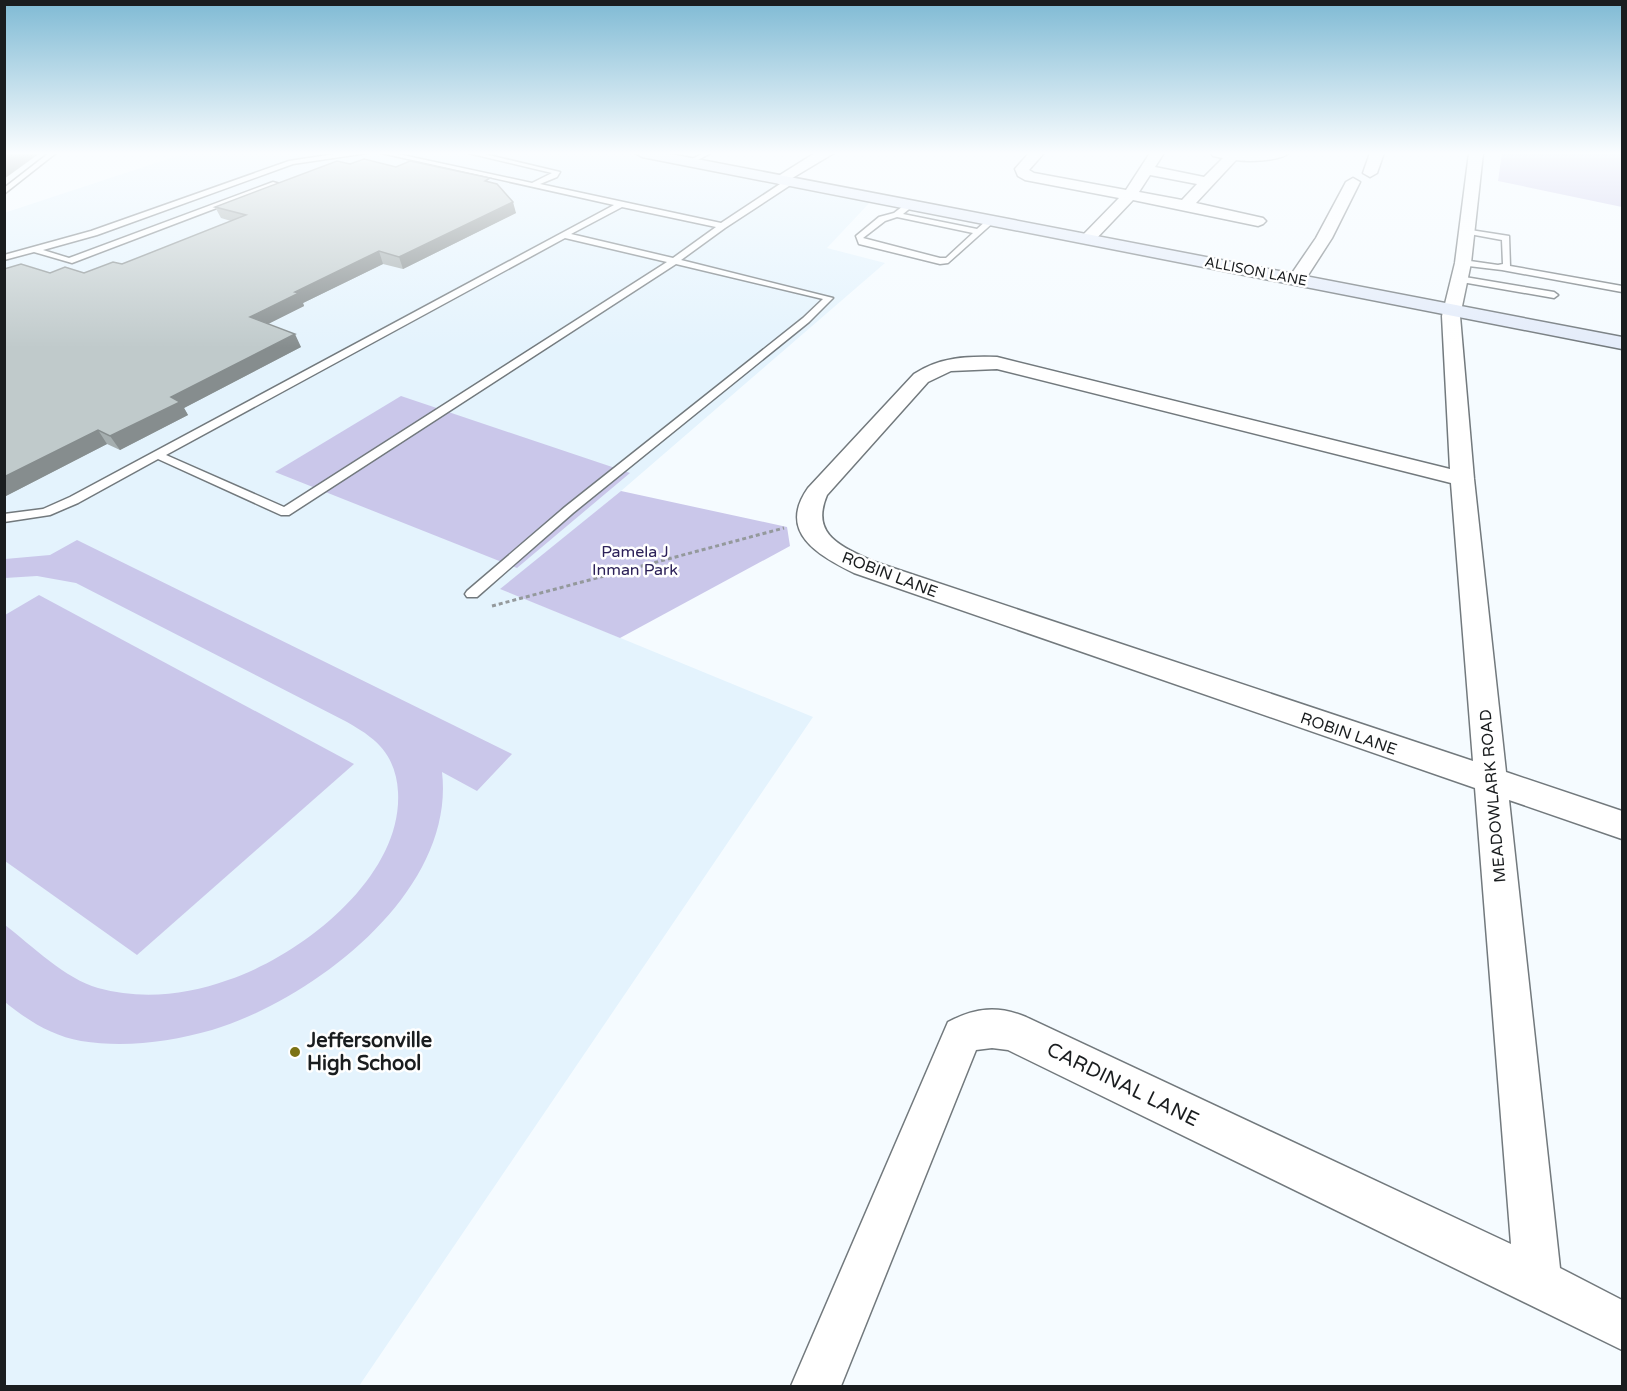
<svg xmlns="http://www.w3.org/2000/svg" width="1627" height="1391" viewBox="0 0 1627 1391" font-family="'Varela Round',sans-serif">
<rect width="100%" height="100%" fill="#f5fbff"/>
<path fill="#e4f3fd" d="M186,153H640L874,198L827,248L885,263L621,491L501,589L813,717L359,1386H5L4,213Z"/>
<g fill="#cac7ea">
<path d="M1502,153H1622V207L1498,181Z"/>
<path d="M401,396L630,473L517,568L275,472Z"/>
<path d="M621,491L787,527L790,546L620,638L500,589Z"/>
<path d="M77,540L512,754L477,791L442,772C456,892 314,999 212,1030C169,1042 125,1048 81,1041C52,1036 27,1020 5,1002V925C32,946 66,979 98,988C141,1000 187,995 228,980C301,956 403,877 398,792C397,770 388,750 370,737C363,731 355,727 347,722L76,583L37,576L5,578V559L50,555Z"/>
<path d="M39,595L354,764L137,955L5,861V615Z"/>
</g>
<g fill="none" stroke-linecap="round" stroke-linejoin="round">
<g stroke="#72797d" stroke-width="3">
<g id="service">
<path d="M49,153H56L4,194V188Z"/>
<path d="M341,153H367L293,164L97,235L43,250L69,258L273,182L280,184L72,263L34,252L4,260V255L91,231L289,161Z"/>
<path d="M381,153H393L532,183L552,173L468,153H480L560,172L557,177L540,184L721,223L786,180H792V184L725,228L681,260L833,298L809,322L573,513L477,597H467L465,594L467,591L565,507L803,318L823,299L676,264L289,515H281L158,459L78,503L50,515L4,522V514L43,509L70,497L614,205ZM622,207L716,227L673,258L571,234ZM565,238L667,262L284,507L166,455Z"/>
<path d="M703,153H711L692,163L687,162Z"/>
<path d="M907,203L914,205L903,214L977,229L988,219L995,221L948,263L940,264L859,244L856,236L879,217L894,213ZM897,217L973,233L946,258H940L863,238L885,221Z"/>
<path d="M1464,229L1509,236L1510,266L1622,286V292L1502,270L1460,265V261L1463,260L1498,265L1503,264L1502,240L1464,233Z"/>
<path d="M1459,276L1554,292L1558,295L1554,298L1456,281V277Z"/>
</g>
</g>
<g stroke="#72797d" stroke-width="3">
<g id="minor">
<path d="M815,153H834L784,183L779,184L772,180Z"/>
<path d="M1029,153H1044L1029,170L1034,173L1126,190L1150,153H1164L1155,167L1204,177L1223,158L1213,156L1211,153H1289C1280,161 1248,162 1236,160L1196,203L1263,218L1266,221L1263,224L1258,226L1133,200L1094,241L1088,243L1080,238L1119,198L1025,180L1018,176L1015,169ZM1150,175L1197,184L1182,200L1139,192Z"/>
<path d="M1370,153H1384L1377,173L1370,177L1363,173Z"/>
<path d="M1469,153H1483L1471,263L1460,316L1474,479L1506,772L1622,811V839L1509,800L1560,1268L1622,1300V1350L1008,1050L992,1048L976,1050L841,1386H791L948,1022C975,1008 997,1005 1026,1017L1511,1244L1475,788L854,573C818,555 777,532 808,488L914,374C940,357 967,356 997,357L1450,469L1442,316L1455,263ZM997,369L1451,483L1473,761L872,561C841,546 810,535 827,495L928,382L951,371Z"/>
<path d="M1353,178L1360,182L1332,238L1303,283H1291L1288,279L1316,238L1346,182Z"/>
</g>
</g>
<g stroke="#72797d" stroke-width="3">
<path id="secondary" d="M635,153H665L1622,337V349L642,157Z"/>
</g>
<path stroke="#94999c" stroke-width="3" stroke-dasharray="4 3" stroke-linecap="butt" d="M492,606L784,528"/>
<use href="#service" fill="#fff" fill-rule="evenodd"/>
<use href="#minor" fill="#fff" fill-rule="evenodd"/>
<use href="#secondary" fill="#e4ecfa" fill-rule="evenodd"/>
</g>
<path fill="#a5aeaf" d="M350,164L396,167L491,182L516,213L403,269L383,264L303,303L304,306L268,324L301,347L184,408L188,415L120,450L107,444L4,497L50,273H84L122,264L231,221L221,218L215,207Z"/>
<g fill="#868d8e">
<path d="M4,153H40L4,179Z"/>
<path d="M513,202L516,213L403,269L399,257Z"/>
<path d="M379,251L383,264L303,303L304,306L256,330L250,317L295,292Z"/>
<path d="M295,334L301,347L184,408L188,415L120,450L110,436L171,397Z"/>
<path d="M98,430L107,444L4,497V477Z"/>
</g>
<path fill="#c0cacb" stroke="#868d8e" stroke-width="1.5" d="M364,159L396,167L410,161L490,178L485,181L497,184L513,202L399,257L379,251L295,292L299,293L250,317L295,334L171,397L180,402L110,436L98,430L4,477V269L21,264L50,273L65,267L84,273L113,262L122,264L246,215L215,207L337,161L350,164Z"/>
<linearGradient id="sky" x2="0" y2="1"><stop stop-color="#7fbad4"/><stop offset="0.44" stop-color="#fafdff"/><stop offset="1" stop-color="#fafdff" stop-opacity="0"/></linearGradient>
<rect width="1627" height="348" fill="url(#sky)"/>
<circle fill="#7b7214" stroke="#fff" stroke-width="2" cx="295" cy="1052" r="6"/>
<g text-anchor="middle" stroke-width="5" stroke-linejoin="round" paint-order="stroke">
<g font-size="14" fill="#1a1d1f" stroke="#fff">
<text transform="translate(1256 271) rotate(11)" y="5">ALLISON LANE</text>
</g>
<g font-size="16" fill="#2c2159" stroke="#fff">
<text x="635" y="557">Pamela J<tspan x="635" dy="18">Inman Park</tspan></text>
</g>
<g font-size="16" fill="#1a1d1f" stroke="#fff">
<text transform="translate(890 574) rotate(21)" y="6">ROBIN LANE</text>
<text transform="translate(1349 733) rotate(19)" y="6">ROBIN LANE</text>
<text transform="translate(1492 796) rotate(-95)" y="6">MEADOWLARK ROAD</text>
</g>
<g font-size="20" font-weight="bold" fill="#1a1d1f" stroke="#fff" text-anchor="start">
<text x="307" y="1047">Jeffersonville<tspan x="307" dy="23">High School</tspan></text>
</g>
<g font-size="20" fill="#1a1d1f" stroke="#fff">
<text transform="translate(1123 1084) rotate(26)" y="7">CARDINAL LANE</text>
</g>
</g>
<rect width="1627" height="1391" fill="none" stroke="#1a1d1f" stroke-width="12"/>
</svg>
